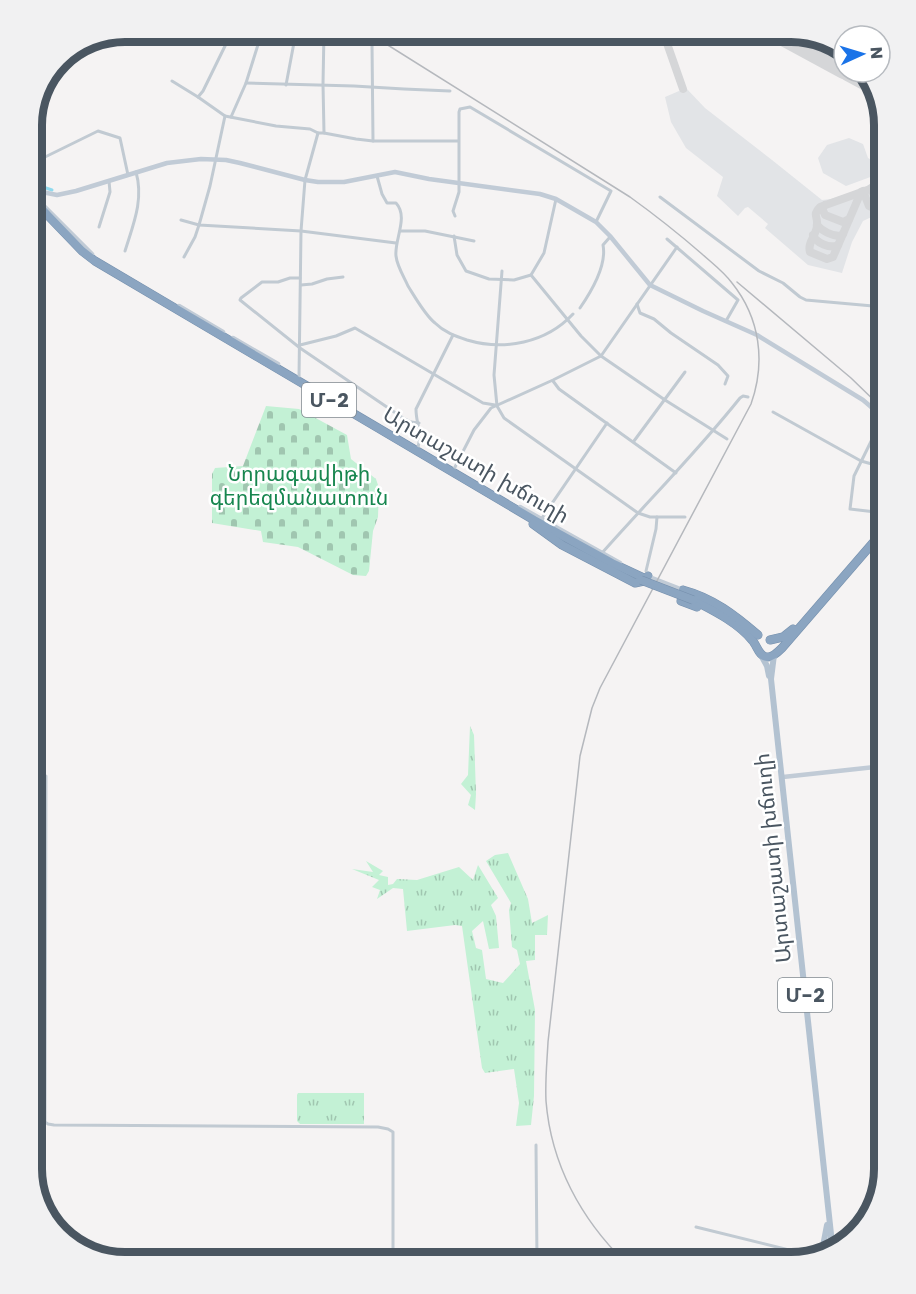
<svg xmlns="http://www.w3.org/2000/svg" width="916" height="1294" viewBox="0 0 916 1294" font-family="Poppins,'Noto Sans Armenian',sans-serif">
<defs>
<pattern id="grass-tufts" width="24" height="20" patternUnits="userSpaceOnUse" patternTransform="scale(1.5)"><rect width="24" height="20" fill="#c3f1d5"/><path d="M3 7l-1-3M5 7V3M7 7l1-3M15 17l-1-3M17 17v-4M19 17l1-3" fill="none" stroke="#a0c6b0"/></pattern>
<pattern id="cemetery-stones" width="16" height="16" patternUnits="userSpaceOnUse" patternTransform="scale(1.5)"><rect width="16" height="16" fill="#c3f1d5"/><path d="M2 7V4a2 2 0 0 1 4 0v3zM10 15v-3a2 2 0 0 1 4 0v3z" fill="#a0c6b0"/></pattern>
</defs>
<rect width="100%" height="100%" fill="#f5f3f3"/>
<g fill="#e2e4e7">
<path d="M686,88L705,108L772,160L822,200L831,199L884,182V215L880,213L863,221L852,242L842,273L808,265L765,228L768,224L748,207L745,208L738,216L717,196L723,177L686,148L671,122L665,97Z"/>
<path d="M849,138L863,144L868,158L875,162H884V172L846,186L823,173L818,158L827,145Z"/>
</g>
<g fill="url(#grass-tufts)">
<path d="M470,726L474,735L476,794L475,810L468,805L471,795L461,784L468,775Z"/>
<path d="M508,853L528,899L532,923L548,915L547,935H535V960L526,961L535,1010L534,1096L531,1125L516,1126L519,1103L514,1069L485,1073L482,1068L462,926L455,925L407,931L403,889L393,888L377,899L380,890L372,887L379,880L352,869L373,872L366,861L383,871L379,875L388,877V885L393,884L397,879L417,880L459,867L473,880L478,865L498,898L491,905L496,916L499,948L489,949L483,921L472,931L476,948L482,950L486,979L503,983L520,964L517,950L512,947L509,910L511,903L486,861L495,855Z"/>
<path d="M298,1093H364V1124H300L297,1121V1095Z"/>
</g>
<path fill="url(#cemetery-stones)" d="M266,406L299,409L347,435L351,459L376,479L379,488L378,517L373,531L369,571L366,576L353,575L298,547L263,542L261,531L212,523V474L215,468L243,466Z"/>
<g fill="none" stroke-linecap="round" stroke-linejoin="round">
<path stroke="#90daee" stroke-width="3" d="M43,187L52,190"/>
<g stroke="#d5d6d8" stroke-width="8">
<path d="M663,32L683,89"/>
<path d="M881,185L884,200"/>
<path d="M871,188L877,203L876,205"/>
<path d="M863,191L869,206L871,207L884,202"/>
<path d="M861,192L833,257L827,259L810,252C807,242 817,235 817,225C818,216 812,215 820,207L884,184"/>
<path d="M825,205L822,208L825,215L843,222L849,219"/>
<path d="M817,225C822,231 832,236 840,236L843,234"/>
<path d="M813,235C816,243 830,249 838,245"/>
</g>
<g stroke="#d5d6d8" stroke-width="18">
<path d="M774,32L844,70"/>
<path d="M848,72L874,86"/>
</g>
<g stroke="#7690ad" stroke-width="9">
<g id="highway">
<path d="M32,199L82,251L95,261L534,520L612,563L642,577"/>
<path d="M533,524L562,545L635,583L644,581L648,576"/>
<path d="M693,600C714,611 737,622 752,640C757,645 759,657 767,657C772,658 779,651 782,648L884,530"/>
<path d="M697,607L681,601L683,590C713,598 735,615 758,635"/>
<path d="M770,640L783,637L793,629"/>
</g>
</g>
<g stroke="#c1cad2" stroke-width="3">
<path d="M209,32L226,44"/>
<path d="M324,32L323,84L324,133"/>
<path d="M360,38L372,43L373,141"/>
<path d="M172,81L198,97L225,116L276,126L310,129L318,133H324L356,139L373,141H458"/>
<path d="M246,83L354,86L404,89L450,91"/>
<path d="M286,85L296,32"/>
<path d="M198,97L203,91L226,44L229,32"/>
<path d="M231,117L246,83L262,32"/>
<path d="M43,158L98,131L120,138L128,175"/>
<path d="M377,176L382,194L387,203H396C409,217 394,240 396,256C397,266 404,277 408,286C415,297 425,315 435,323C444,332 455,336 467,340C504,351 546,343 573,314"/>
<path d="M660,197L759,271L783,283L800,297L806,300L884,307"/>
<path d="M455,216L453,211L459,192V112L460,109L470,107L611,191L596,222"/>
<path d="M181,220L199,225L301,231L396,243"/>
<path d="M99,227L110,192L109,181"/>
<path d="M400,231H425L474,241"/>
<path d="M454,236L457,255L466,271L489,279L514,280L531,275L544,253L556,199"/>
<path d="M667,239L738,300L726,321"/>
<path d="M125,251C133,225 144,200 136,172"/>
<path d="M184,257L195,237L199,225L210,186L225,116"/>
<path d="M502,271L494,375L497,406L504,418L638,513L650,517H685"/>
<path d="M531,275L581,336L601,356L665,400L727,439"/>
<path d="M300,278H290L278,282H262L241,298L240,300L300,348L403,418L411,422L419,423"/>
<path d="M301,285L312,284L327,279L343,277"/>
<path d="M637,304L640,313L654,319L671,333L718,365L728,376L725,384"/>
<path d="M580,308C591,292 607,265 603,245L610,237"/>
<path d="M300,345L336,336L355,328L483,403L495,405"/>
<path d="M299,377L301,231L305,180L318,133"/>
<path d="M553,381L559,389L676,473"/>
<path d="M773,412L861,461L879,466L884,465"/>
<path d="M883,417L854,476L850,509L884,513"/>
<path d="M634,441L685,372"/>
<path d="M418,448C422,430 416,424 416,409L453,335"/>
<path d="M454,469L474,430L491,408L553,380L601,356L677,247"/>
<path d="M542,518L607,423"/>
<path d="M602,553C648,501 697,452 740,398L743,396L748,397"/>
<path d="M646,571L656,529L657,517"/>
<path d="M46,776L45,1122L48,1124L54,1125L378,1127L388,1129L393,1132V1262"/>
<path d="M536,1145L537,1262"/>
<path d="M696,1227L785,1249L811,1257"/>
</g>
<g stroke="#c1cbd6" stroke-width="4.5">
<path d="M32,190L57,195L76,191L167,163L201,159L226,160L240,163L305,180L318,182H344L395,172L429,179L540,194L556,199L596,222L610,236L650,285L703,311L757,335L863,400L884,418"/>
<path d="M44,193L40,196V202L92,254"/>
<path d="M179,306L223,332"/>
<path d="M233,338L278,364"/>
<path d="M520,507L620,563"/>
<path d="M647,576L683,590"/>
<path d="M783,777L884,766"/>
</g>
<g stroke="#b3c2d1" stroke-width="6">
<path d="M761,655L767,666L769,676"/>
<path d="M774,655L771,679L831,1234L830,1246"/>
<path d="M831,1247L848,1239"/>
<path d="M835,1251L840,1248"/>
<path d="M817,1255L823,1246L827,1225"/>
</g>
<use href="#highway" stroke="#8ba5c1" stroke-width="8"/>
<g stroke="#b5b8bd" stroke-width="1.5">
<path d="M367,32L630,197C655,215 679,234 702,254C712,263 724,272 732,283C760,318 766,362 751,404L600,688L592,708L580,756L548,1042C547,1062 545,1081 546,1101C551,1164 581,1219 625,1262"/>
<path d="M737,282L851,378L884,410"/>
</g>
<g stroke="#7690ad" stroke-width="9" stroke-linecap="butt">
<path id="highway-bridge" d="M641,580L693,600"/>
</g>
<use href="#highway-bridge" stroke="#8ba5c1" stroke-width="8"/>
</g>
<g text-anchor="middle" stroke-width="5" stroke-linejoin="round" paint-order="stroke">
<g fill="#fff" stroke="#808990" stroke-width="1.5">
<rect x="302" y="383" width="54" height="34" rx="4.5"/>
<rect x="778" y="978" width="54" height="34" rx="4.5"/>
</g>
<g font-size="20" font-weight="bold" fill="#4a5661">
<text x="329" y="407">Մ-2</text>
<text x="805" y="1002">Մ-2</text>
</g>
<g font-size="21" fill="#4a5661" stroke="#fff">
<text transform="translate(476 465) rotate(30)" y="7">Արտաշատի խճուղի</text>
<text transform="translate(773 858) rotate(-96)" y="7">Արտաշատի խճուղի</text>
</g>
<g font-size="21" fill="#17864f" stroke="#fff">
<text x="299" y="481">Նորագավիթի<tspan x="299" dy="24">գերեզմանատուն</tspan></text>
</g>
</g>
<path d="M0 0H916V1294H0ZM125 42H791A83 83 0 0 1 874 125V1169A83 83 0 0 1 791 1252H125A83 83 0 0 1 42 1169V125A83 83 0 0 1 125 42Z" fill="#f1f1f2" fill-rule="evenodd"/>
<path fill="none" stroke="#4a5661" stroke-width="8" d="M125 42H791A83 83 0 0 1 874 125V1169A83 83 0 0 1 791 1252H125A83 83 0 0 1 42 1169V125A83 83 0 0 1 125 42Z"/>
<g transform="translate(862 54) rotate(86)"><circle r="28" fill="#ffffff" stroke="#b7bbc0" stroke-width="1.5"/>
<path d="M0-4.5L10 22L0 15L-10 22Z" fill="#1a73e8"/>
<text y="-9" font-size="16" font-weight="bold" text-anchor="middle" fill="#4a5661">N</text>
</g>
</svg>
